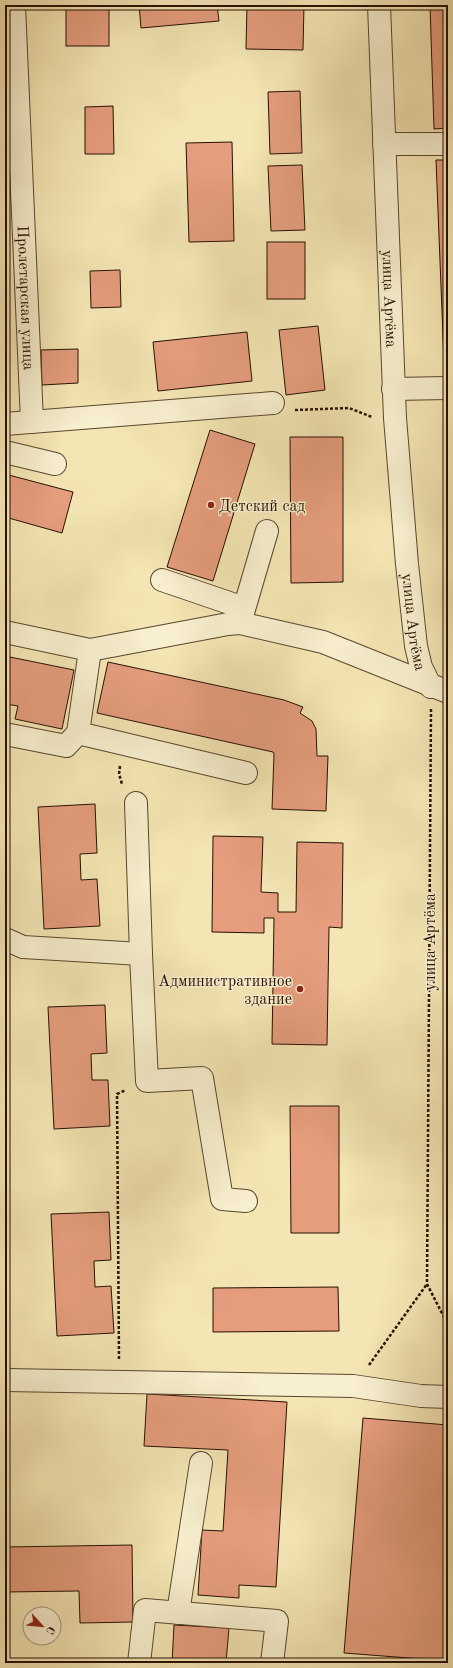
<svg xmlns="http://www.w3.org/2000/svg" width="453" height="1668" viewBox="0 0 453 1668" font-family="'Old Standard TT',serif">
<rect width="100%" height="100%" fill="#f4e6b4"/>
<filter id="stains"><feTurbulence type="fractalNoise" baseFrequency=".005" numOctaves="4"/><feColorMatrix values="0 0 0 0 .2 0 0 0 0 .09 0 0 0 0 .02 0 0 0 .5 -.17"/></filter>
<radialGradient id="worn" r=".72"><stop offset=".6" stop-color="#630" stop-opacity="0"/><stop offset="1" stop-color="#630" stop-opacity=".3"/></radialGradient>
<g fill="#e59d7e" stroke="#261000">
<path d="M139,5H217L219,21L141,28Z"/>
<path d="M247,5H304L303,50L246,49Z"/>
<path d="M430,5H448V128L434,129Z"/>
<rect x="66" y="9" width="43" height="37"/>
<path d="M300,91L302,153L270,154L268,92Z"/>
<path d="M113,106L114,154H85V107Z"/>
<path d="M232,142L234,241L189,242L186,143Z"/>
<path d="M436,160H448V362H444Z"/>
<path d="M302,165L305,230L271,231L268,166Z"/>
<rect x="267" y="242" width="38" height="57"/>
<path d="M120,270L121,307L91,308L90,271Z"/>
<path d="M318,326L325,390L286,395L279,330Z"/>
<path d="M247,332L252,381L158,391L153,342Z"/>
<path d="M78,349V383L42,385L41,350Z"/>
<path d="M210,430L255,444L213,581L167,567Z"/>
<path d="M290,437H343V582L291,583Z"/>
<path d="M5,474L73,492L62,533L5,517Z"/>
<path d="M5,656L74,670L62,729L15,719L18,706L5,704Z"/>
<path d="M108,662L284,700L303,707L300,713L312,721L316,729L317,756H328L326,811L272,809L274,754L273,752L97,713Z"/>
<path d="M95,804L97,853L80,854L81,880L97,879L100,926L44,929L38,807Z"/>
<path d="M213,836L263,837L261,892L278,893V912H296L297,842L343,843L342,928L329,927L327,1045L272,1044L274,918H264V933L212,932Z"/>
<path d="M105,1005L107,1053L91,1054L92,1080H108L110,1126L54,1129L48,1007Z"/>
<path d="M290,1106H339V1233H291Z"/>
<path d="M109,1212L111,1260L94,1261L95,1287L111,1286L114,1333L57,1336L51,1214Z"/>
<path d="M338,1287L339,1331L213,1332V1288Z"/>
<path d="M147,1394L287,1402L276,1587L239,1585V1598L198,1595L202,1530L223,1531L228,1450L144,1446Z"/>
<path d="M363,1418L448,1425V1661L344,1653Z"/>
<path d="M132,1545L133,1622L80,1623L79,1591L5,1592V1547Z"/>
<path d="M174,1625L229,1628L226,1663H172Z"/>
</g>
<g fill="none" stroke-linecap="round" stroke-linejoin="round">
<g stroke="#5a462d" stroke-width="24">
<g id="minor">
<path id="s1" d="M14,5L32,422"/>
<path id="s2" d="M379,5L395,418L407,564L416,646L421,667L431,687"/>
<path d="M384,144H448"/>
<path d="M393,389L448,388"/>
<path d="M5,424L273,403"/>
<path d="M5,452L55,464"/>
<path d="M162,580L244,608"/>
<path d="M240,623L267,531"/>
<path d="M5,632L90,650L228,624L240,623L323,642L448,692"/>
<path d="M90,650L78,733L246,773"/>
<path d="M5,734L66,746L78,733"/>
<path d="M136,803L141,954"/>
<path d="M5,939L23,947L141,954L147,1081L202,1078L222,1199L246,1201"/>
<path d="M5,1380L353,1386L421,1396L448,1397"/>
<path d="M178,1613L201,1463"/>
<path d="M139,1663L145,1610L277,1621L272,1663"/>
</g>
</g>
<g stroke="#261000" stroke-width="2.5" stroke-dasharray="3 2" stroke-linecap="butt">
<path d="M295,410L349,408L372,417"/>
<path d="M445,411L448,488"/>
<path d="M431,709L427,1284L448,1325"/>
<path d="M120,766L119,774L122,784"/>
<path d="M119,1359L117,1094L126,1090"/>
<path d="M369,1365L427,1284"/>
</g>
<use href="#minor" stroke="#f8efce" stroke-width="22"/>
</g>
<g fill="#8f2418" stroke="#f8efce" stroke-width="1.5">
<circle cx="211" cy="505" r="4"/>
<circle cx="300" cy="989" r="4"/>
</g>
<g text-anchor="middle" stroke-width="3" stroke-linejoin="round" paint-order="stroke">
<g font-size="16" fill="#261000" stroke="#f8efce">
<text dy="6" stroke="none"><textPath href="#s1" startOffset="293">Пролетарская улица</textPath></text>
<text dy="6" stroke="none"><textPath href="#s2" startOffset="294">улица Артёма</textPath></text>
<text dy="6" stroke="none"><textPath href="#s2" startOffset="618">улица Артёма</textPath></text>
<text transform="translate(429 942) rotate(-90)" y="6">улица Артёма</text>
</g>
<g font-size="16" fill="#261000" stroke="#f8efce" text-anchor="start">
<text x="219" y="511">Детский сад</text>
<text x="292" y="986" text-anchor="end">Административное<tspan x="292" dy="18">здание</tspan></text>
</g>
</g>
<rect width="453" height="1668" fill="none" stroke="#f4e6b4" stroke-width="20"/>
<rect x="6" y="6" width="441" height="1656" fill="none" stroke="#261000" stroke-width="2"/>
<rect x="10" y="10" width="433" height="1648" fill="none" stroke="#261000"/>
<g transform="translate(42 1626) rotate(117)"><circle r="19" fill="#f8efce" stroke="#a4967c"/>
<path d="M0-3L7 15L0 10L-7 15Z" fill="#8f2418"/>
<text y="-6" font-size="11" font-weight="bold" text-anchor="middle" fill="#261000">С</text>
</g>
<rect width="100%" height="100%" filter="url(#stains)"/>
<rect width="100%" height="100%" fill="url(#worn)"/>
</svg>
